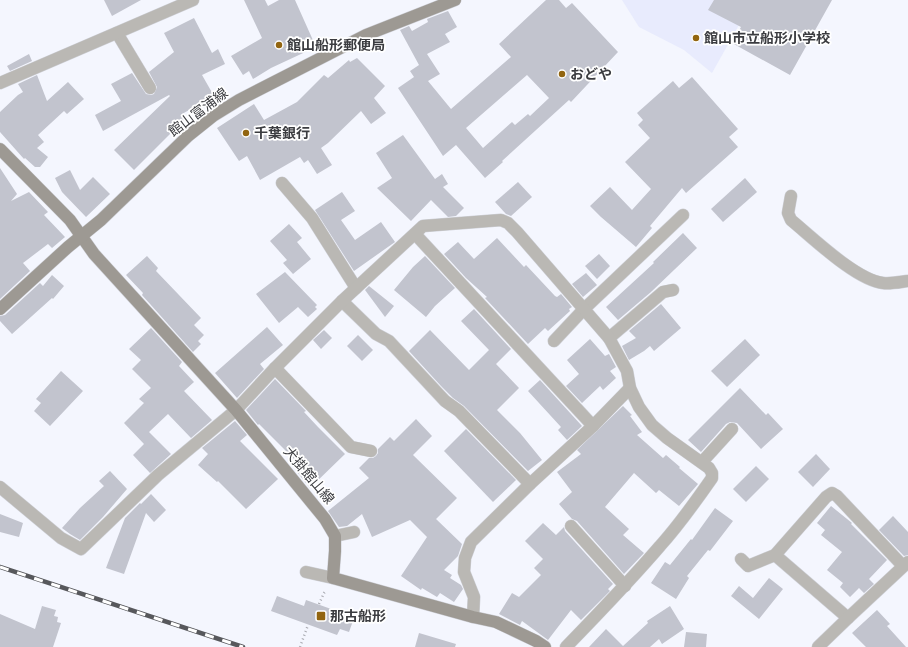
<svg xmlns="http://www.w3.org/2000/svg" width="908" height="647" viewBox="0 0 908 647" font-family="Bitter,'Noto Sans JP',serif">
<rect width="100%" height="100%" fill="#f4f6fe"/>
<path fill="#e8ebfd" d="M622,0H753L712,73L684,50L639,27Z"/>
<g fill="#c2c4ce" fill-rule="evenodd">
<path d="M104,0H141L112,16Z"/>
<path d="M244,0H265L268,6L279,0H295L316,47L271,68L253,79L249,71L243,75L231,56L262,38Z"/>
<path d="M546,0H559L566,8L572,3L618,52L571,102L569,100L502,161L503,162L485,178L456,145L443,156L398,88L414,77L410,71L419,65L400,30L409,26L412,31L428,22L427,19L448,11L457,27L445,34L450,42L427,54L440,74L428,81L451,109L511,57L499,44ZM527,75L549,98L530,116L528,114L515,125L512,122L483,148L466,128Z"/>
<path d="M714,0H832L790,75L732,43L741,27L708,10Z"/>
<path d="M194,18L212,53L218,49L225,64L202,75L214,96L182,114L186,118L134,170L114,150L170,96L169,95L103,131L95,115L121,101L111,84L132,73L146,94L151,95L154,94L157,87L149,72L174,52L164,33Z"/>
<path d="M29,54L32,61L10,71L7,66Z"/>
<path d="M357,58L385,86L374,98L386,113L371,124L361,111L328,143L321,148L332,165L317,174L308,160L304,163L300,157L260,180L247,156L239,161L217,128L254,104L264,120L297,102L324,75L328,78L349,60L350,62Z"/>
<path d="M37,75L47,101L68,82L84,99L67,114L64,111L38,135L44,142L37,148L48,157L40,167H35L25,158L24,159L0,132V112L18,95L23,92L18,84Z"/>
<path d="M692,77L738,129L729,137L738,147L686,193L682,188L650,226L652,228L636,247L601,217L590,206L610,187L632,210L651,189L625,162L650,138L638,125L643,120L637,113L673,81L679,88Z"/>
<path d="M403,135L435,179L442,174L448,184L443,187L464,208L456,216L448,217L431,200L411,221L377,188L392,178L376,153Z"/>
<path d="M0,168L17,194L11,201L29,192L48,212L44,215L65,237L52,248L48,244L23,263L30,271L0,299Z"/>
<path d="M70,170L80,190L93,177L110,194L86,217L62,192L55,178Z"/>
<path d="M745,178L757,192L723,222L711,209Z"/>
<path d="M518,182L532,197L511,216L506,214L495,202Z"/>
<path d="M342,192L355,211L341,220L355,240L381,222L395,242L354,271L315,210Z"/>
<path d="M289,224L302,238L297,242L311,259L293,274L283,263L287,260L270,241Z"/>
<path d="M683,233L697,248L651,292L618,320L606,307L654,263L653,262Z"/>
<path d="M497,238L524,267L526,265L555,296L557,297L561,294L572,307L569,309L570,311L548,331L545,328L528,344L485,298L487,297L466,278L444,254L458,242L474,259Z"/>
<path d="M599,254L610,266L597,279L585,266Z"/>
<path d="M147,256L158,268L156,271L201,318L194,325L204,335L198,341L201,344L193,352L142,295L143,293L126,275Z"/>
<path d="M425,256L455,288L435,306L426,317L394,290L413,267Z"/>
<path d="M285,272L317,305L315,307L317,309L308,317L298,307L279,323L256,294Z"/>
<path d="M586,273L597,285L583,297L572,284Z"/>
<path d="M52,275L64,286L53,299L52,298L12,334L0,321V316L5,315L40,283L43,286Z"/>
<path d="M369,286L394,306L385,317L365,290Z"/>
<path d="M661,304L681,328L654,351L650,346L644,351L629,360L622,346L636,338L629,331Z"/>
<path d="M474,309L511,349L496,364L519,388L497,410L520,433L542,460L528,471L464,406L453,398L441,386L409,351L430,330L469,370L489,350L461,321Z"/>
<path d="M267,327L283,345L260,364L264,369L237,398L215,373Z"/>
<path d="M151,328L182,362L179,366L194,382L184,391L212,420L191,438L168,414L149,432L171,454L150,473L133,455L144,444L124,423L144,403L139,399L151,388L132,369L141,360L129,349Z"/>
<path d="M324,330L332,338L321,349L313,340Z"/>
<path d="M358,335L373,350L362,361L347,346Z"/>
<path d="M590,339L605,356L609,354L616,367L610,371L616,378L603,390L600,386L582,403L566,386L579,374L567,360Z"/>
<path d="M745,339L760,355L727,387L711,371Z"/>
<path d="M61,371L83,391L50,426L34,411L41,403L36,399Z"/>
<path d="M275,379L306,411L304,412L318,427L345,454L310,488L297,472L302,467L259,424L258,425L246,410Z"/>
<path d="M540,380L582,426L567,440L558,430L561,427L528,391Z"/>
<path d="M740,388L766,415L768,413L783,429L761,449L737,423L730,422L726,424L701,452L688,440Z"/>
<path d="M623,406L632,415L630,416L642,432L637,435L663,458L666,455L680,467L679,468L698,484L679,506L659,490L656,493L634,473L605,507L629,529L623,535L644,553L624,574L577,521L572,519L559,504L572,492L557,472L581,454L577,450Z"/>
<path d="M416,419L432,436L413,455L457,498L436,519L462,544L458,556L444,570L452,575L450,578L461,585L463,589L454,602L440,593L437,597L422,588L421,590L401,576L427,537L410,520L372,537L362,514L347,526L339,527L328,511L369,478L359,468L369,458H373L376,456L378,453V449L390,437L394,441Z"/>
<path d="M235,421L247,435L240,441L278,479L246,509L218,481L217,482L198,465L208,454L202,448Z"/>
<path d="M466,429L516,480L493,502L444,451Z"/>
<path d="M816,454L830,469L813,487L798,472Z"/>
<path d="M756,466L769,479L746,502L733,489Z"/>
<path d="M110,471L127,489L103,517L80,540L70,534L62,528L80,508L104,486L99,481Z"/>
<path d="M151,494L166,510L154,522L146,513L124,574L106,568L125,518L140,503L141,504Z"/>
<path d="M831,506L852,523L851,524L887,560L869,579L874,584L864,593L859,588L850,597L840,587L843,583L827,570L842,552L821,535L825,530L817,523Z"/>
<path d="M715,508L733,521L710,551L708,550L687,576L689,578L676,599L651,583L665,562L670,565L691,539L692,540Z"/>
<path d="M0,514L23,523L19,537L0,532Z"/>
<path d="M893,516L908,532V555L904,556L879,530Z"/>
<path d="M543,523L556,535L564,527L565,531L613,584L608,589L610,591L581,620L571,610L548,640L522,621L520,625L499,614L512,593L519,597L541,575L534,568L543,559L525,541Z"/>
<path d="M769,578L783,589L759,619L731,596L739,586L753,598Z"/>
<path d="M277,596L304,606L306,600L345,614V615L354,618L349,632L340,629L337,635L271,611Z"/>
<path d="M42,606L56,610L54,616L58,617L57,622L61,623L53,647H0V614L35,629Z"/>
<path d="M670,606L684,629L662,644L659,639L650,647H589L606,629L623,646L648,623L647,621Z"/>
<path d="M877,610L890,624L887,626L906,647H866L852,633Z"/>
<path d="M686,632L707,634L706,647H684Z"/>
<path d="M419,633L456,644L455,647H415Z"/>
</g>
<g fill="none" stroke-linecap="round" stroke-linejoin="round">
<g stroke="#cfd1d8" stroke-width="13">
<g id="street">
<path d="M117,33L150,88"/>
<path d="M0,83L193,0"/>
<path d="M282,183L312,218L356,288"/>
<path d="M791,196L788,213L791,220C813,238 856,280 883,283C891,284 900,282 908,281"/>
<path d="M415,234L593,426"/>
<path d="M342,301L376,334L389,341L445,401L459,411L530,484"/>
<path d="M609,338L663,292L673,290"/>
<path d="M554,341L584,309L683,215"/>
<path d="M275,368L351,447L371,451"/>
<path d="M702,462L732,429"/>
<path d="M0,487L61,538L81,549L158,475L236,410L275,368L342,301L423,226L501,220L508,223L517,232L609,338L627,371L630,388L639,407L652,425L667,438L709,468L712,473V478C696,501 679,525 660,546C630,581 598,614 566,647"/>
<path d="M571,526L625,586"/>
<path d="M335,536L354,532"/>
<path d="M775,555L848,618"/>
<path d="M741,559L748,566L775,555L826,497L832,493L837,496L903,566"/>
<path d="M306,572L333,578"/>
<path d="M473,617L474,597L464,572L465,558L471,542L530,484L593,426L630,388"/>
<path d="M818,647L848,618L908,562"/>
</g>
</g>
<g stroke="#cfd1d8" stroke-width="13">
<g id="secondary">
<path d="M0,149L70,220L94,254L236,410L325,519L335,536V551L333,578L473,617L496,622L536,641L545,647"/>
<path d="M0,309L68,247L101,220L188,136L213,116L239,100L366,35L455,0"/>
</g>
</g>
<g stroke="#a9aab1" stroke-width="2.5" stroke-dasharray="1 3" stroke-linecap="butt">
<path d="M319,604L324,593L326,591"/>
<path d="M300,647L308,625"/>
</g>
<use href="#street" stroke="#bab8b4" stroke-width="12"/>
<use href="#secondary" stroke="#9d9993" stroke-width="12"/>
<g stroke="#57585c" stroke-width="4.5">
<path id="rail" d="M0,567L243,647"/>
</g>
<use href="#rail" stroke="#fff" stroke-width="3" stroke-dasharray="9" stroke-linecap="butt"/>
</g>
<g fill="#926510" stroke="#fff" stroke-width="1.5">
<circle cx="696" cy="38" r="4"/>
<circle cx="279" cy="45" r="4"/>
<circle cx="562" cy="74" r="4"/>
<circle cx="246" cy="133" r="4"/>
<rect x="316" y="611" width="10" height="10" rx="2"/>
</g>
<g text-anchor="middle" stroke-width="3.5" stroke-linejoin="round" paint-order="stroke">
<g font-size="14" font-weight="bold" fill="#3b3c40" stroke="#fff" text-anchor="start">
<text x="704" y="43">館山市立船形小学校</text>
<text x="287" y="50">館山船形郵便局</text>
<text x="570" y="79">おどや</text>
<text x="254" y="138">千葉銀行</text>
<text x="330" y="621">那古船形</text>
</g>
<g font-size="14" fill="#3b3c40" stroke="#fff">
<text transform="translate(198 112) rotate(-37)" y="5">館山富浦線</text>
<text transform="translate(309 475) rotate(50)" y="5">犬掛館山線</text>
</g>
</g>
</svg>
